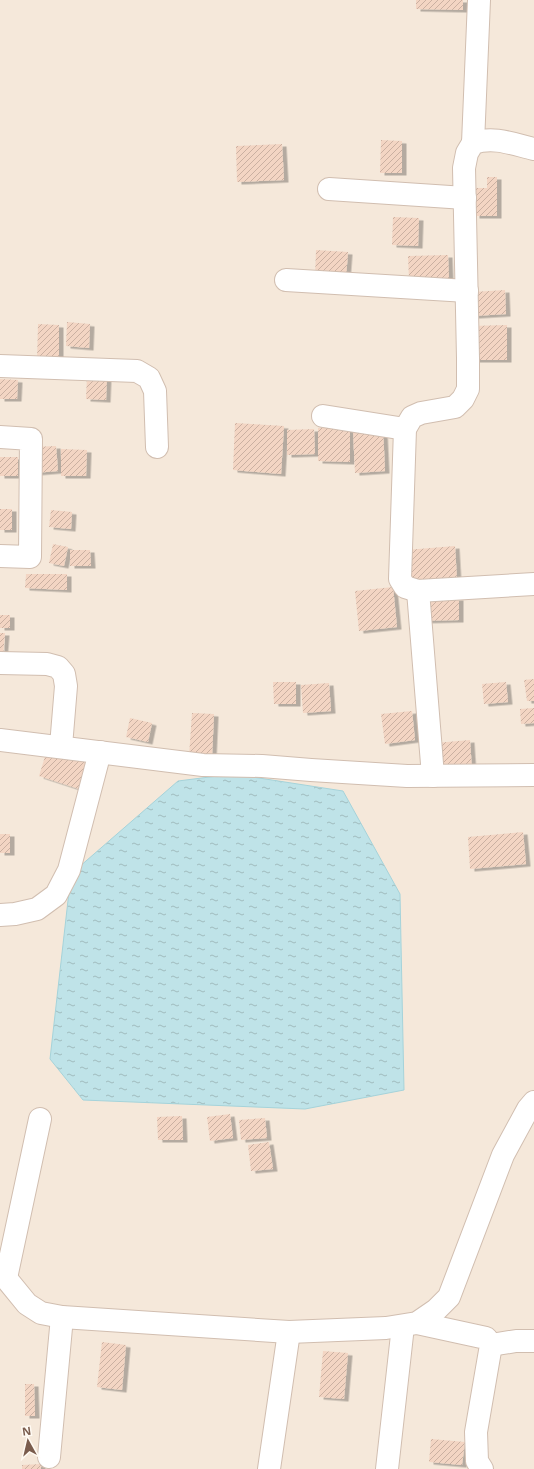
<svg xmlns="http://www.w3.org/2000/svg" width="534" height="1469" viewBox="0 0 534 1469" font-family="'Open Sans',sans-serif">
<defs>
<pattern id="water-ripples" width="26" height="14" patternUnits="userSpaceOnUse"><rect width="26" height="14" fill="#bfe3e8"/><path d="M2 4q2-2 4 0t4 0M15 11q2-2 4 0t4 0" fill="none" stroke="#a0bbbe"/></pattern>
<pattern id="building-hatch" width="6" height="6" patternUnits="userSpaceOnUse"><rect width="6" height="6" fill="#f3d5c3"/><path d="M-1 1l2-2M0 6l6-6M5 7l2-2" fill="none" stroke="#cab0a1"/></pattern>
<filter id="shadow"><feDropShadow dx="4.5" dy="2.5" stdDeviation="0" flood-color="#0004"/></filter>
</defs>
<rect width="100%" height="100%" fill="#fdf6ec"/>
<rect fill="#f5e8da" x="0" y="0" width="534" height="1469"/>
<path fill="url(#water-ripples)" stroke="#a5d3da" d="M233,774L343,791L400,894L404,1090L305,1109L83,1100L50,1059L71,874L178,781Z"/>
<g fill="url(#building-hatch)" filter="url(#shadow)">
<path d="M416,0H463V10L416,9Z"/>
<path d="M381,140L402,141V173H380Z"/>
<path d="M282,144L284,180L237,182L236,146Z"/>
<path d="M487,177H497V216H475V188H487Z"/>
<path d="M393,217L419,218L418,246L392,245Z"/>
<path d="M316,250L348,252L346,278L315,276Z"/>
<path d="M448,255L449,279L409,280L408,256Z"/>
<path d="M505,290L506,314L474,316L473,292Z"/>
<path d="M67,322L90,324L89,348L66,346Z"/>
<path d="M38,324L59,325V361H37Z"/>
<path d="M507,325V360H470V326Z"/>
<path d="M87,375L107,376L106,400L86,399Z"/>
<path d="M0,379L18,380L17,399H0Z"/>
<path d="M235,423L284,426L281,474L233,470Z"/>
<path d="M318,428H350V462L318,461Z"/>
<path d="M314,429L315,454L287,455V430Z"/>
<path d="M383,429L385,471L355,473L353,430Z"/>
<path d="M56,446L58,471L34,473L32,447Z"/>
<path d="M61,449L87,450L86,476H61Z"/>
<rect x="0" y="457" width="18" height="19"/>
<rect x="0" y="509" width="12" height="21"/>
<path d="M51,510L72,512L71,529L49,527Z"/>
<path d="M53,544L68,547L64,566L49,563Z"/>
<path d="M455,546L457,579L408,582L406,550Z"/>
<path d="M70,550H90L91,566H70Z"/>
<path d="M26,574H67V590L25,588Z"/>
<path d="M393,587L397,627L359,631L355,591Z"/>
<path d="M459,598V620L415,621V599Z"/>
<rect x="0" y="615" width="10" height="13"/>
<path d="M0,633H5L3,657H0Z"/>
<path d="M534,679V701H527L524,680Z"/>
<path d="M273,682H296V704H274Z"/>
<path d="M506,682L508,702L484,704L482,684Z"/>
<path d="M329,683L331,711L303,713L301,685Z"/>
<path d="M534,708V723L521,724L520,709Z"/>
<path d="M412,711L415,740L385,744L381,714Z"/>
<path d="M192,713L214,714L212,757L189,756Z"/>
<path d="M130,718L152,723L148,742L126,737Z"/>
<path d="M470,740L472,771L438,774L435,743Z"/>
<path d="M47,750L90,764L82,790L39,776Z"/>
<path d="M523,832L526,864L470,869L468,837Z"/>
<rect x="0" y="834" width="10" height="19"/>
<path d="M230,1114L233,1138L210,1141L207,1117Z"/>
<path d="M182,1116L183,1140H158L157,1117Z"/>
<path d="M265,1118L267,1138L241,1140L239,1120Z"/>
<path d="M269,1142L273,1169L251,1171L248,1145Z"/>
<path d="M102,1342L126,1345L122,1390L97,1387Z"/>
<path d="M323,1351L348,1353L344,1399L319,1397Z"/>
<path d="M25,1384H34L35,1416H25Z"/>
<path d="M431,1439L465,1442L462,1465L429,1462Z"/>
<path d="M41,1464V1469H22V1465Z"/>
</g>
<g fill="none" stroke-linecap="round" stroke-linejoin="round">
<g stroke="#d1beb0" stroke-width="24">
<g id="minor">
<path d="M473,143L479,0"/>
<path d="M534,149C513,144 494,136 473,143L467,153L464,168L468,358V389L463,399L455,407L421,413L412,417L405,429L400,579L405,587L418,591L534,584"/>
<path d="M329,189L465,198"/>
<path d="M286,280L467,291"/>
<path d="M0,366L137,371L149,378L155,391L157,447"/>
<path d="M323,416L405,429"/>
<path d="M0,437L31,439L30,557L0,556"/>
<path d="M418,591L433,776"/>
<path d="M0,663L47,664L58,667L64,674L66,686L61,746"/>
<path d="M0,740L203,765L262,766L311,770L407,776L534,775"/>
<path d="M0,915L15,914L37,909L56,895L69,870L100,752"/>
<path d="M0,1271L27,1304L41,1313L62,1317L289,1332L386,1328L417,1323L436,1310L449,1297L503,1155L528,1109L534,1102"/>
<path d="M6,1278L40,1119"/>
<path d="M417,1323L486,1338L491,1345L476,1432L477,1461L482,1469"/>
<path d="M491,1345L516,1341H534"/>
<path d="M49,1457L62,1317"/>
<path d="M269,1469L289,1332"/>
<path d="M387,1469L403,1326"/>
</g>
</g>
<use href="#minor" stroke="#fff" stroke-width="22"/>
</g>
<g transform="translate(28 1441) rotate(352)" stroke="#fffaf3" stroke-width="3" paint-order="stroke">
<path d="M0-3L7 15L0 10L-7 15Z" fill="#7a5c4d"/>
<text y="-6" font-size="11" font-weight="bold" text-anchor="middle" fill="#7a5c4d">N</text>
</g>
</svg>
